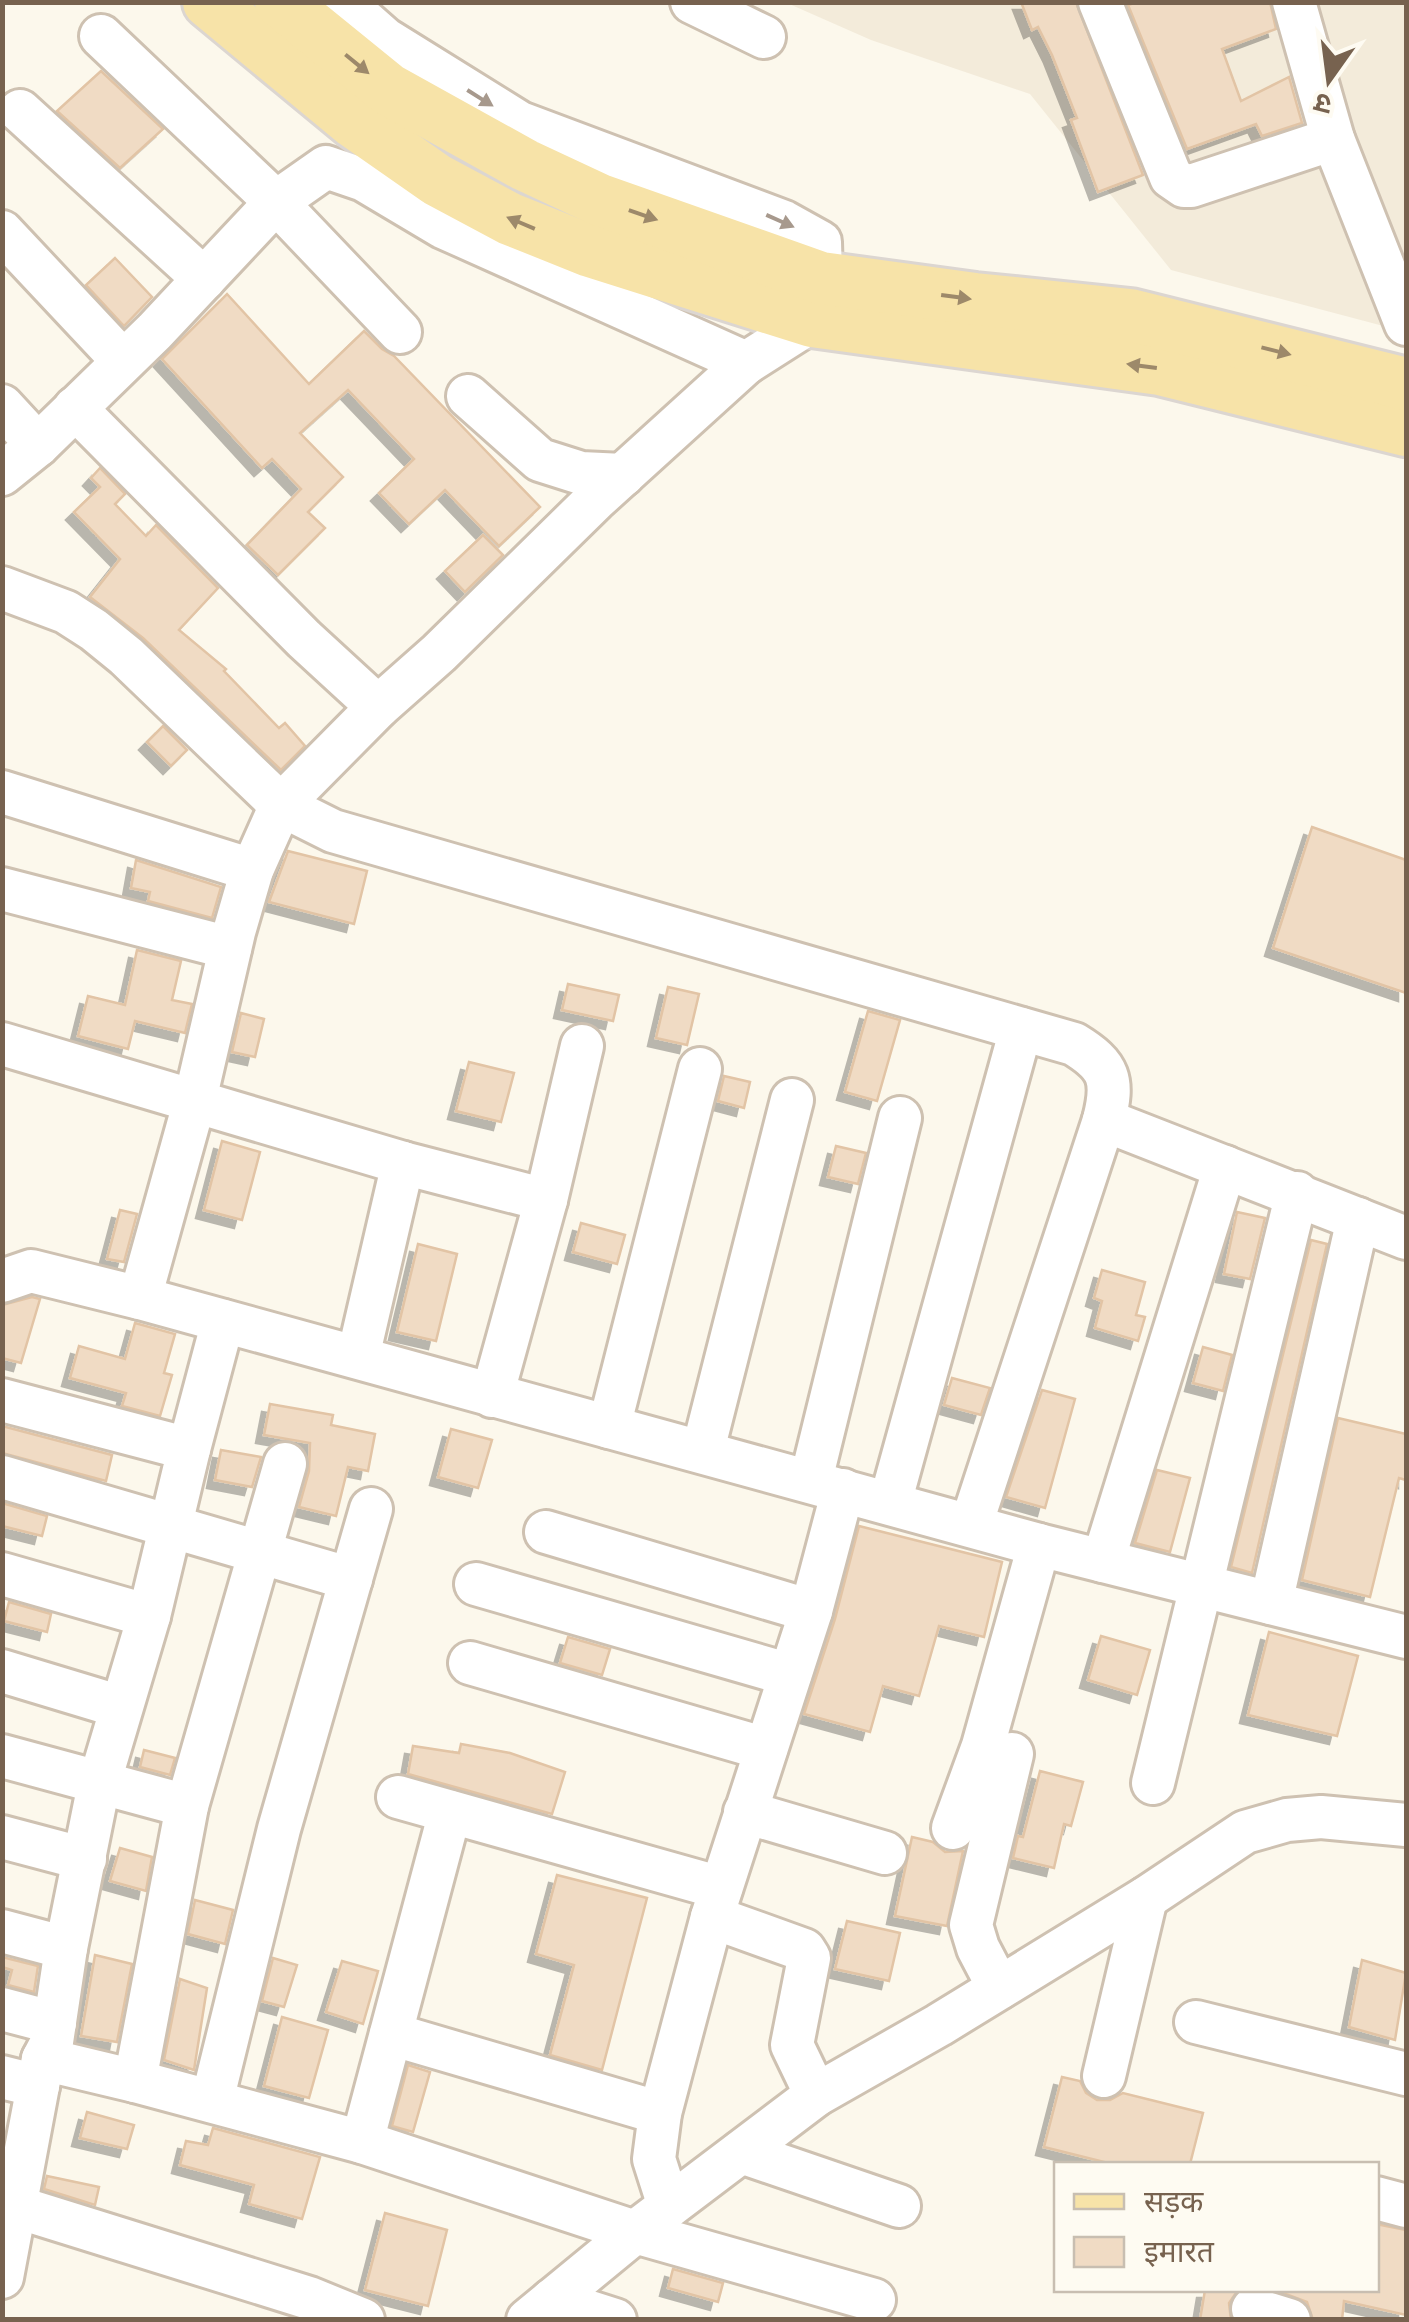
<svg xmlns="http://www.w3.org/2000/svg" width="1409" height="2322" viewBox="0 0 1409 2322" font-family="'DejaVu Sans','Noto Sans Devanagari',sans-serif">
<defs>
<filter id="shadow"><feDropShadow dx="-8" dy="8" stdDeviation="0" flood-color="#0004"/></filter>
</defs>
<rect width="100%" height="100%" fill="#fcf8ec"/>
<path fill="#f3ebda" d="M787,3H1406V332L1171,270L1030,94L871,40Z"/>
<g fill="#f0dbc4" stroke="#e2c4a5" stroke-width="2.5" filter="url(#shadow)">
<path d="M1021,2H1076L1143,175L1098,192L1071,120L1077,118L1052,55L1038,27L1032,30Z"/>
<path d="M1137,2H1270L1276,29L1222,49L1241,101L1289,77L1302,123L1262,136L1256,124L1187,149L1128,5Z"/>
<path d="M101,71L163,129L120,168L57,111Z"/>
<path d="M115,258L152,297L124,326L86,285Z"/>
<path d="M227,294L309,384L364,331L382,349L394,356L540,507L499,546L445,490L409,524L379,493L414,459L348,390L300,433L343,477L308,512L325,528L278,575L247,545L301,489L272,459L262,468L162,359Z"/>
<path d="M100,468L125,494L115,504L146,536L156,525L218,588L179,630L226,669L224,671L279,728L285,723L305,746L281,770L143,638L90,597L120,559L74,512L100,487L91,478Z"/>
<path d="M483,535L503,555L465,592L445,571Z"/>
<path d="M163,726L187,750L171,766L147,742Z"/>
<path d="M1312,827L1406,860V993L1273,948Z"/>
<path d="M288,851L367,871L354,924L269,902Z"/>
<path d="M136,860L221,887L212,918L148,901L150,892L131,888Z"/>
<path d="M137,950L181,961L172,1000L192,1004L185,1033L135,1021L128,1049L78,1036L88,996L125,1005Z"/>
<path d="M568,984L619,995L613,1021L562,1010Z"/>
<path d="M668,987L699,994L687,1045L656,1038Z"/>
<path d="M868,1011L900,1020L877,1101L845,1092Z"/>
<path d="M241,1013L264,1019L255,1057L232,1052Z"/>
<path d="M469,1062L514,1073L501,1122L456,1111Z"/>
<path d="M724,1076L750,1082L744,1108L718,1101Z"/>
<path d="M222,1141L260,1152L242,1220L204,1210Z"/>
<path d="M836,1146L866,1153L858,1184L828,1177Z"/>
<path d="M120,1210L137,1214L124,1262L107,1259Z"/>
<path d="M1237,1212L1265,1218L1250,1279L1224,1274Z"/>
<path d="M581,1223L625,1235L617,1264L573,1252Z"/>
<path d="M1311,1240L1327,1244L1252,1573L1231,1567Z"/>
<path d="M418,1244L457,1254L436,1341L397,1332Z"/>
<path d="M1102,1270L1145,1282L1136,1315L1145,1317L1138,1341L1095,1328L1102,1301L1094,1298Z"/>
<path d="M32,1297L40,1299L21,1363L2,1358V1305Z"/>
<path d="M135,1323L175,1334L164,1373L172,1375L160,1416L122,1406L126,1393L70,1378L79,1346L125,1359Z"/>
<path d="M1203,1347L1232,1355L1223,1391L1193,1383Z"/>
<path d="M952,1378L990,1388L981,1415L944,1405Z"/>
<path d="M1042,1390L1075,1399L1045,1508L1006,1497Z"/>
<path d="M270,1404L333,1415L331,1425L375,1434L368,1471L348,1467L336,1516L299,1507L309,1471L310,1443L264,1435Z"/>
<path d="M1338,1418L1406,1434V1480L1399,1478L1370,1597L1302,1580Z"/>
<path d="M2,1426L112,1455L106,1481L2,1453Z"/>
<path d="M451,1429L492,1440L478,1488L438,1477Z"/>
<path d="M221,1450L261,1457L252,1487L215,1480Z"/>
<path d="M1157,1470L1190,1478L1170,1552L1135,1543Z"/>
<path d="M2,1503L47,1516L42,1536L2,1526Z"/>
<path d="M859,1526L1002,1562L984,1637L939,1626L919,1696L883,1686L870,1732L804,1714L835,1619Z"/>
<path d="M9,1602L51,1614L47,1632L4,1621Z"/>
<path d="M1269,1632L1358,1656L1337,1736L1248,1715Z"/>
<path d="M1101,1636L1150,1650L1137,1695L1088,1680Z"/>
<path d="M568,1637L610,1649L602,1675L560,1663Z"/>
<path d="M461,1744L510,1753L565,1772L552,1814L408,1774L413,1746L459,1753Z"/>
<path d="M144,1750L175,1758L170,1775L140,1767Z"/>
<path d="M1040,1771L1083,1782L1071,1826L1064,1824L1054,1868L1013,1858L1018,1836L1023,1837Z"/>
<path d="M912,1837L933,1842L945,1852L963,1851L947,1926L895,1916Z"/>
<path d="M120,1848L152,1857L146,1891L110,1881Z"/>
<path d="M557,1875L647,1898L602,2070L550,2055L574,1965L536,1954Z"/>
<path d="M195,1900L233,1910L225,1944L188,1934Z"/>
<path d="M847,1921L900,1933L889,1981L835,1969Z"/>
<path d="M95,1955L132,1964L117,2042L81,2036Z"/>
<path d="M2,1957L38,1966L34,1992L8,1985L12,1970L2,1967Z"/>
<path d="M273,1958L297,1965L284,2007L262,2001Z"/>
<path d="M1362,1960L1406,1973L1395,2040L1349,2027Z"/>
<path d="M342,1961L378,1971L363,2024L326,2012Z"/>
<path d="M180,1979L207,1988L194,2070L164,2060Z"/>
<path d="M282,2017L328,2030L309,2098L264,2086Z"/>
<path d="M408,2065L430,2072L413,2132L392,2126Z"/>
<path d="M1062,2077L1080,2081L1086,2093L1097,2100H1110L1123,2093L1203,2113L1190,2164H1112L1044,2147Z"/>
<path d="M87,2112L134,2125L127,2149L80,2138Z"/>
<path d="M213,2128L320,2157L302,2219L249,2204L254,2185L180,2165L186,2141L208,2145Z"/>
<path d="M47,2176L99,2187L95,2205L44,2189Z"/>
<path d="M385,2213L447,2230L428,2306L365,2290Z"/>
<path d="M1376,2224L1406,2230V2315L1344,2301L1342,2320H1313L1307,2302L1275,2290H1376Z"/>
<path d="M673,2269L723,2283L718,2302L668,2288Z"/>
<path d="M1205,2290H1238L1229,2303L1231,2320H1200Z"/>
</g>
<g fill="none" stroke-linecap="round" stroke-linejoin="round">
<g stroke="#cec1b1" stroke-width="48">
<g id="minor">
<path d="M692,2L764,37"/>
<path d="M1100,2L1171,177L1184,186H1191L1333,139"/>
<path d="M1294,2L1333,139L1406,324"/>
<path d="M101,36L276,202L400,332"/>
<path d="M20,111L204,279"/>
<path d="M2,232L123,361"/>
<path d="M468,396L540,460L581,473L623,475"/>
<path d="M2,406L38,445"/>
<path d="M75,408L304,639L378,707"/>
<path d="M2,474L38,445L155,331L276,202L326,167L364,180L443,227L746,363L812,321L821,278L820,242L784,222L520,123L385,39L343,2"/>
<path d="M2,588L66,612L94,630L126,656L281,805L333,831L1074,1044C1110,1066 1114,1080 1104,1120L971,1525"/>
<path d="M2,792L252,870"/>
<path d="M2,889L230,948"/>
<path d="M2,1044L403,1163L546,1200"/>
<path d="M1104,1120L1406,1238"/>
<path d="M2,1281L31,1271L140,1298L1039,1545L1406,1637"/>
<path d="M140,1298L195,1100L234,932L252,870L281,805L378,707L439,653L595,500L746,363"/>
<path d="M358,1357L403,1163"/>
<path d="M492,1396L546,1200L582,1046"/>
<path d="M2,1400L189,1449L149,1616L99,1784L66,1948L52,2042L43,2059L2,2277"/>
<path d="M609,1427L700,1069"/>
<path d="M189,1449L223,1321"/>
<path d="M703,1450L792,1100"/>
<path d="M2,1477L351,1579"/>
<path d="M811,1480L900,1118"/>
<path d="M890,1503L1021,1029"/>
<path d="M546,1532L811,1611"/>
<path d="M1103,1561L1225,1167"/>
<path d="M2,1574L149,1616"/>
<path d="M476,1584L790,1675"/>
<path d="M1271,1603L1358,1219"/>
<path d="M470,1663L766,1749"/>
<path d="M2,1671L121,1707"/>
<path d="M2,1756L187,1806"/>
<path d="M1153,1783L1297,1193"/>
<path d="M398,1797L721,1888"/>
<path d="M745,1812L885,1853"/>
<path d="M953,1828L983,1746L1039,1545"/>
<path d="M2,1837L85,1859"/>
<path d="M712,1917L804,1950L809,1958L792,2045L816,2095"/>
<path d="M2,1931L66,1948"/>
<path d="M999,1988L978,1948L971,1925L1012,1754"/>
<path d="M2,2009L55,2023"/>
<path d="M1196,2022L1406,2074"/>
<path d="M391,2034L660,2113"/>
<path d="M43,2059L135,2081L362,2142L635,2232L874,2300"/>
<path d="M1104,2076L1146,1898"/>
<path d="M2,2077L38,2086"/>
<path d="M135,2081L187,1806L285,1464"/>
<path d="M212,2101L279,1829L371,1509"/>
<path d="M362,2142L450,1812"/>
<path d="M741,2152L899,2206"/>
<path d="M1376,2198L1406,2206"/>
<path d="M669,2206L654,2159L660,2113L712,1917L811,1611L843,1490"/>
<path d="M17,2207L309,2298L363,2320"/>
<path d="M552,2300L615,2320"/>
<path d="M1253,2309L1289,2320"/>
<path d="M528,2320L635,2232L816,2095L939,2025L1146,1898L1245,1832L1287,1820L1321,1817L1406,1825"/>
</g>
</g>
<g stroke="#dcd6d1" stroke-width="58">
<g id="major">
<path d="M209,2L354,122L437,180L510,219L590,251L812,321L1160,369L1406,430"/>
<path d="M281,2L388,89L525,165L600,200L821,278L975,299L1130,315L1406,384"/>
</g>
</g>
<use href="#minor" stroke="#fff" stroke-width="42"/>
<use href="#major" stroke="#f7e3a8" stroke-width="52"/>
</g>
<defs><path id="oneway-solid" d="M-6-.8H1V-3.2L6.5 0L1 3.2V.8H-6Z" transform="scale(2.5)"/></defs>
<g fill="#9d896a">
<use href="#oneway-solid" transform="translate(357 64) rotate(39)"/>
<use href="#oneway-solid" transform="translate(643 215) rotate(19)"/>
<use href="#oneway-solid" transform="translate(521 223) rotate(-157)"/>
<use href="#oneway-solid" transform="translate(956 297) rotate(8)"/>
<use href="#oneway-solid" transform="translate(1276 351) rotate(14)"/>
<use href="#oneway-solid" transform="translate(1142 366) rotate(-172)"/>
</g>
<g fill="#a7998d">
<use href="#oneway-solid" transform="translate(480 98) rotate(32)"/>
<use href="#oneway-solid" transform="translate(780 221) rotate(24)"/>
</g>
<rect width="1409" height="2322" fill="none" stroke="#77624f" stroke-width="10"/>
<rect x="1054" y="2162" width="325" height="130" fill="#fefbf2" stroke="#c8beb1" stroke-width="2.5"/>
<rect x="1074" y="2194" width="50" height="15" fill="#f7e3a8" stroke="#c8beb1" stroke-width="2.5"/>
<text x="1144" y="2212" font-size="30" fill="#77624f">सड़क</text>
<rect x="1074" y="2237" width="50" height="30" fill="#f0dbc4" stroke="#c8beb1" stroke-width="2.5"/>
<text x="1144" y="2262" font-size="30" fill="#77624f">इमारत</text>
<g transform="translate(1329 80) rotate(194)" stroke="#fefbf2" stroke-width="8" paint-order="stroke">
<path d="M0-8L18 38L0 25L-18 38Z" fill="#77624f"/>
<text y="-15" font-size="28" font-weight="bold" text-anchor="middle" fill="#77624f">उ</text>
</g>
</svg>
